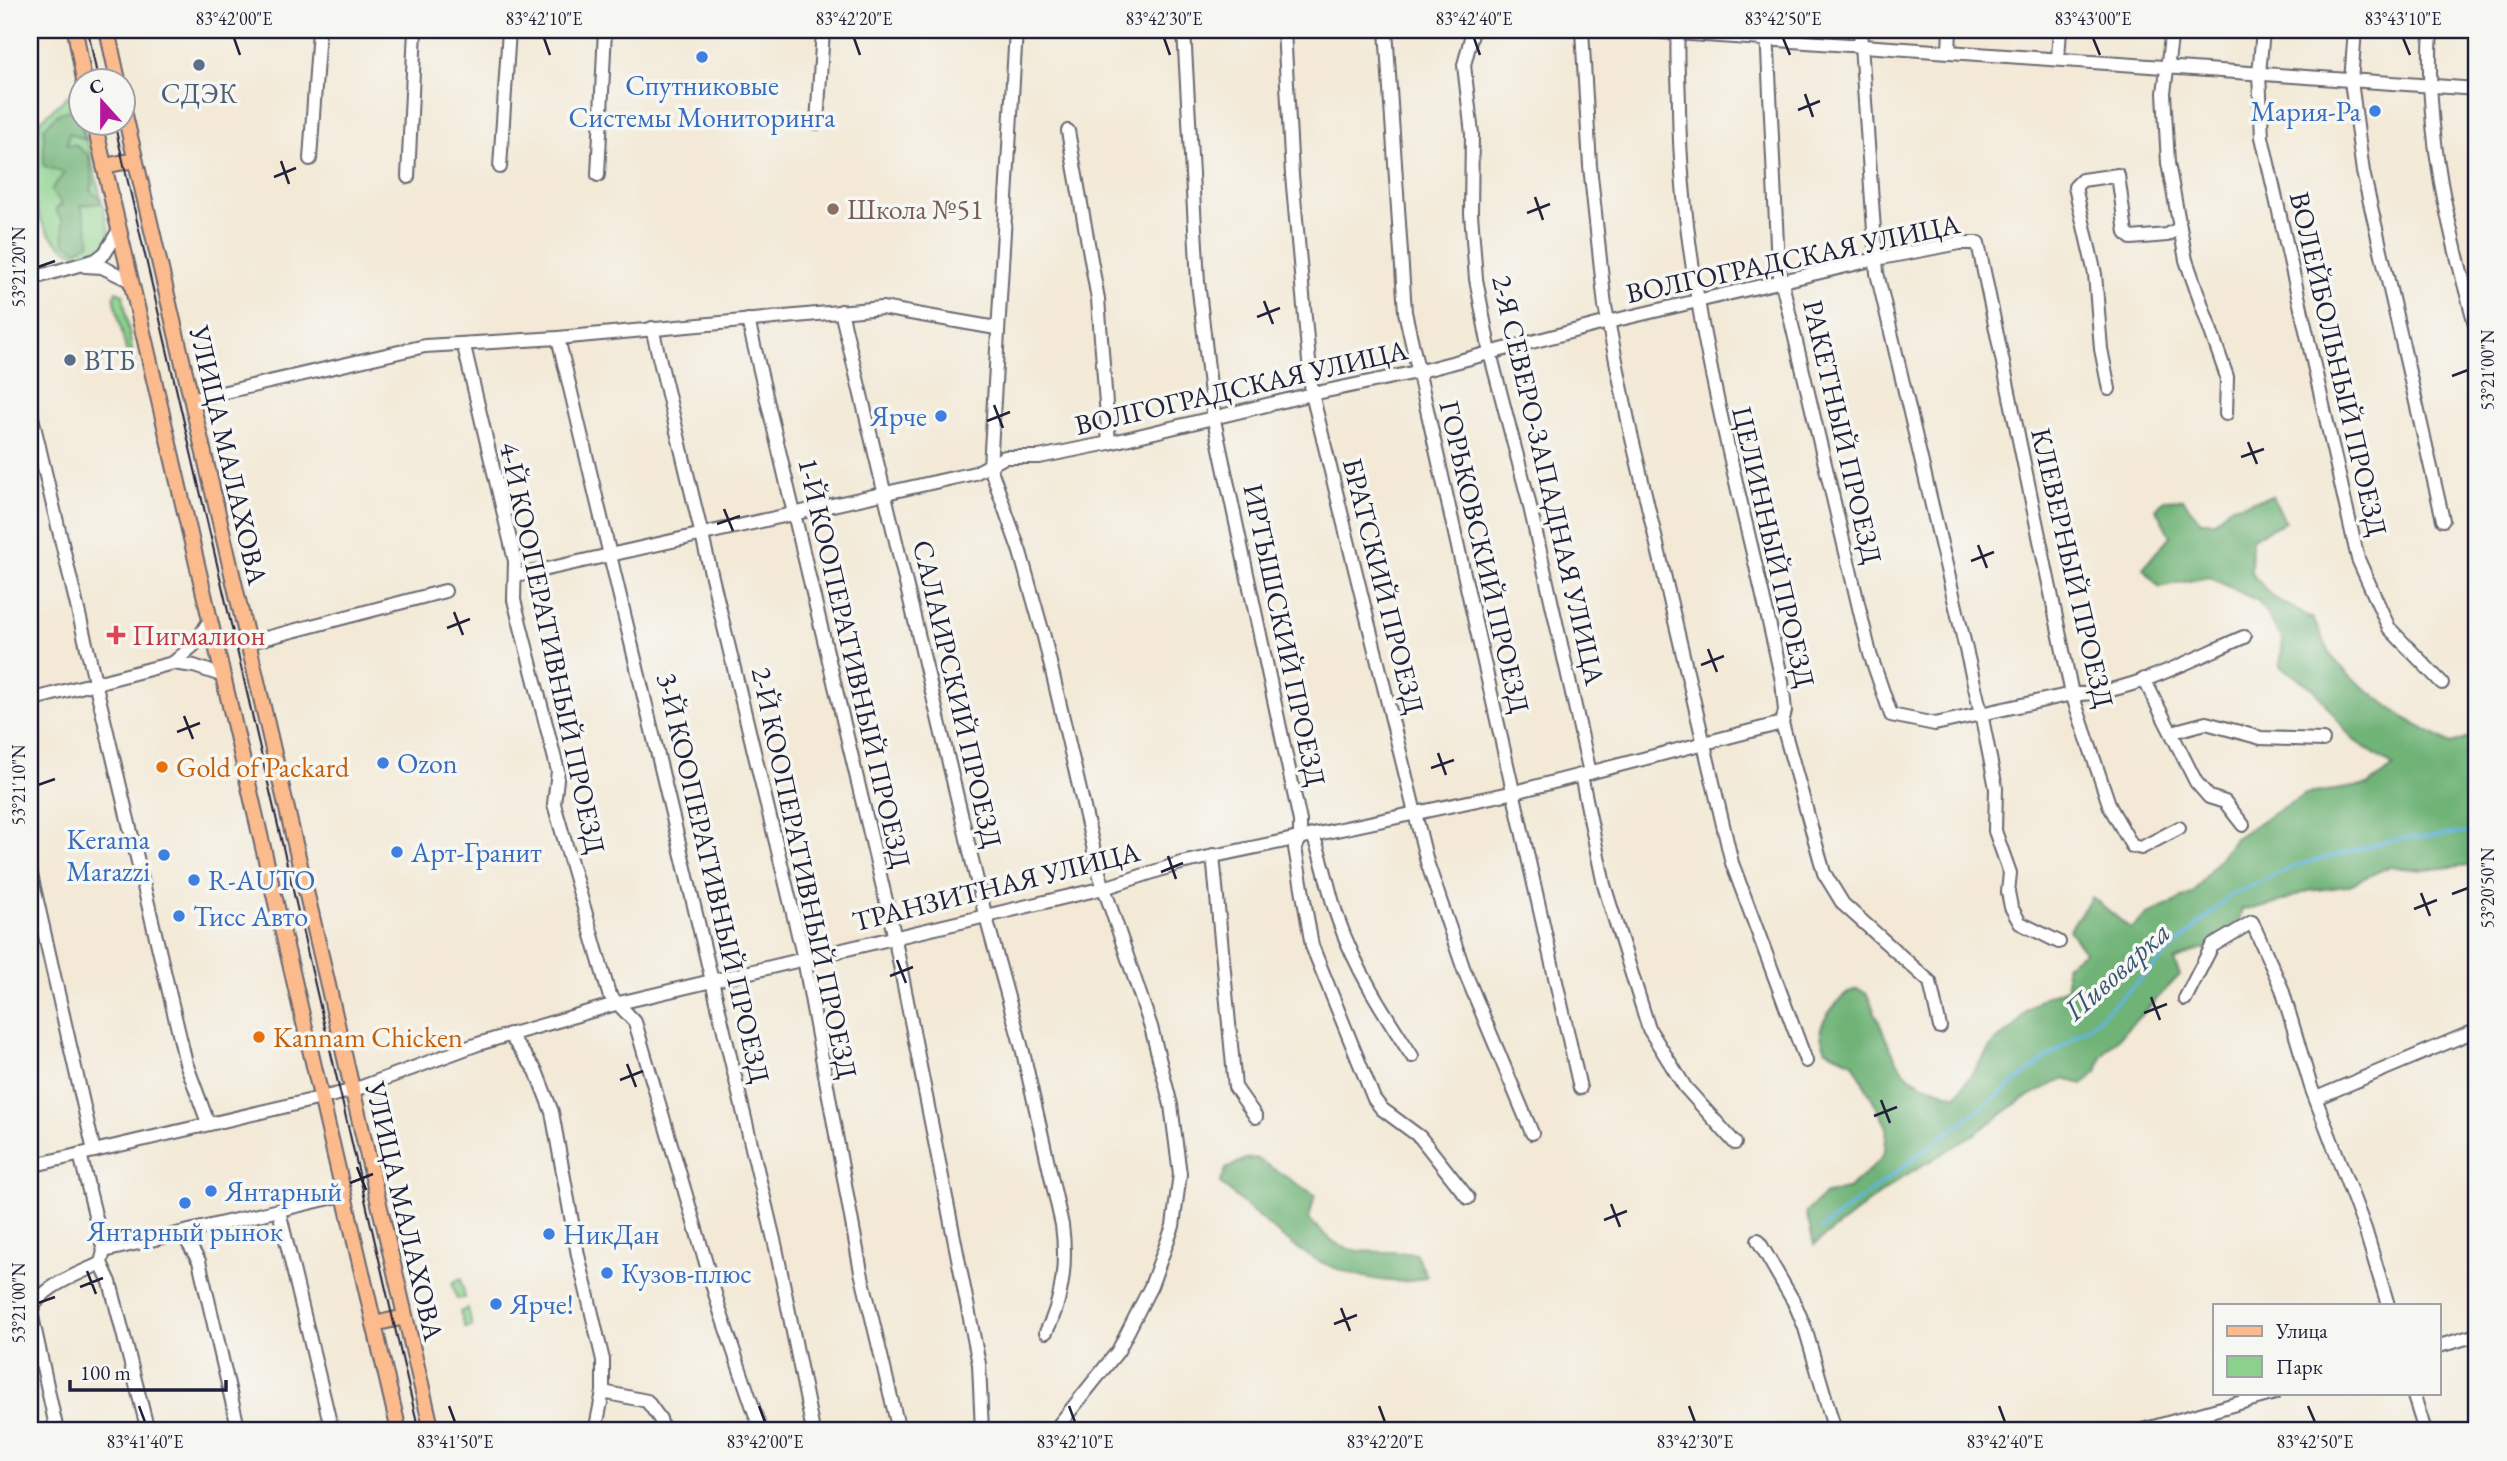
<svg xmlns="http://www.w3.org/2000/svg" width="2507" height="1461" viewBox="0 0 2507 1461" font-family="'EB Garamond',serif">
<rect width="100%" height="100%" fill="#f6f6f2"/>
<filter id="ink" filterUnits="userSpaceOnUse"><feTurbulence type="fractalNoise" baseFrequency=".0143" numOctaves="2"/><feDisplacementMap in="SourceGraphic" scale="14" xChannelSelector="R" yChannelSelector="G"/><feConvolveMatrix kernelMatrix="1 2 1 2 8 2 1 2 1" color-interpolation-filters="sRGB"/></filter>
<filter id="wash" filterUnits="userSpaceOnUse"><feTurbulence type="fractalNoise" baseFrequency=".00686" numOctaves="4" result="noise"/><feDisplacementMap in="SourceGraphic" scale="28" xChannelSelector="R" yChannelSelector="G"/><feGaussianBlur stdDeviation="1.57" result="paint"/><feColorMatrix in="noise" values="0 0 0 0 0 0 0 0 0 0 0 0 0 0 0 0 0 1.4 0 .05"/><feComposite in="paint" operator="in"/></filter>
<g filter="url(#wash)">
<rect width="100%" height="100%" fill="#f3e9d6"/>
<g fill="#8bd18b" stroke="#567a63" stroke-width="2">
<path d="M75,92L110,235L102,251L86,258C22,238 30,175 39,122L71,93Z"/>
<path d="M116,291L123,294L135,370L131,373L114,296Z"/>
<path d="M461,1278L465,1298L457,1299L452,1283Z"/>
<path d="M468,1308L472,1327L465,1328L460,1312Z"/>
</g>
<g fill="#70b377" stroke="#496a59" stroke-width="2">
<path d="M68,110L79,117L85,140L69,133L67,144L76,145L89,156L93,183L90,191L99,197L100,203L81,205L91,242L77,250L64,242L62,220L55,210L62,204L51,190L64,173L44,166V128L58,114Z"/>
<path d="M2273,496L2285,522L2252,538L2251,573L2274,598L2313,619L2332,657L2351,677L2404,718L2451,744L2477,735V864L2425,870L2388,867L2347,886L2308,891L2269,906L2242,909L2239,922L2221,949H2200L2174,961L2180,975L2102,1055L2097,1072L2083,1084L2063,1079L2023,1099L1969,1138L1901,1178L1814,1245L1806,1212L1824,1195L1849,1188L1881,1159L1885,1149L1887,1127L1853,1062L1826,1050C1824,1044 1819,1035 1821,1028C1825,1015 1843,992 1857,989L1866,992C1877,1014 1892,1062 1909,1076C1921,1086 1941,1090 1956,1096L1994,1042L2014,1028L2026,1011L2044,997L2067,989L2065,965L2085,952L2069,930L2092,897L2131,929L2147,915L2193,893L2234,839L2269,816L2306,794L2369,785L2394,767L2352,739L2314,689L2280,666L2283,640L2258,601L2209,577L2159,587L2143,568L2170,536L2156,509L2164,500L2183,499L2200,521H2215L2229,507Z"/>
<path d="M1256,1158L1315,1195L1309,1219C1318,1228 1328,1239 1339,1245C1356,1255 1394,1250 1416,1254L1427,1276C1398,1291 1335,1272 1308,1255C1277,1236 1248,1207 1220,1183L1226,1169L1245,1159Z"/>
</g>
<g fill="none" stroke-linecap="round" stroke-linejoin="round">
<path stroke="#62b5dd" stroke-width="3.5" d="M1822,1228L2096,1021L2229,896L2298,865L2396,839L2477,832"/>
</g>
</g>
<g filter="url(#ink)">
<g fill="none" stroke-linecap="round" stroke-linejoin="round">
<g stroke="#6b6871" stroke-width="16">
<g id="minor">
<path d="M1016,30L990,467L1020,552L1044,637L1100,876L1151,1027L1171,1105L1180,1174L1173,1226L1151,1286L1118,1351L1054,1431"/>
<path d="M1184,30L1198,282L1214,420L1300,821V839L1295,848L1312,946L1374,1099L1382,1109L1420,1137L1468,1198"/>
<path d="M1284,30L1292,175L1312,394L1427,862L1464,970L1532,1133"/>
<path d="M1386,30L1405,312L1580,1088"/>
<path d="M1473,30L1464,65L1472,134L1471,213L1476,279L1490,353L1528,498L1590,773"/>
<path d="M1582,30L1590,166L1605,306L1630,430L1732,863L1806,1061"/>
<path d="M1633,30L2477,89"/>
<path d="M1678,30C1676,56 1679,83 1679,109C1682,305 1742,491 1782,681L1785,711L1782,723L1824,873L1843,904L1930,982L1940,1027"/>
<path d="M1767,30L1778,266L1870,654L1891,715L1935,724L2072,694C2126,696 2194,658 2244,637"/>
<path d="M1860,30L1877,273L1981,713L1996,788L1995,831L2010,873L2008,892L2011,907L2020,923L2059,942"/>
<path d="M2172,30L2164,93L2168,163L2186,260L2227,377L2226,414"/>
<path d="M2263,30L2259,74L2262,137L2358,559L2389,628L2442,683"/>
<path d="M2355,30L2351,81L2363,172L2443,520"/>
<path d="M2431,30C2424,133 2449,232 2477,331"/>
<path d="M1949,51L1950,30"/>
<path d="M2058,58L2060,30"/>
<path d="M817,123L823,30"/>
<path d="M1068,131L1098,299L1109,443"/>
<path d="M310,159L319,30"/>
<path d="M500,167L509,30"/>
<path d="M598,175L605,30"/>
<path d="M408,177L415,30"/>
<path d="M85,266L102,267L131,281"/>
<path d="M30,279L96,260L105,253L119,230"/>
<path d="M841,311L984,910L1023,1052L1062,1225C1067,1261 1063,1300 1046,1332"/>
<path d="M748,320L893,930L979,1364L982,1431"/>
<path d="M652,328L804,959L861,1272L899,1431"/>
<path d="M558,338L776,1248L813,1431"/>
<path d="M464,346L515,561L514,600L558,771L554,804L609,994L635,1022L721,1314L761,1431"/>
<path d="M2109,389L2101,349L2095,274L2075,187L2082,180L2118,175L2126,233L2131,238L2167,235L2180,228"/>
<path d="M191,400L425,346L558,338L882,308L996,328"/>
<path d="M30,409L186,1063L208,1123"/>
<path d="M516,576L975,473L1005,457H1039L1109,443L1312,394L1417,372L1608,322L1876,259L1960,243H1978L2072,694L2110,807L2132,846L2141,848L2179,828"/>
<path d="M247,643L445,591"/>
<path d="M173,663L194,645L208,623"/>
<path d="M2144,679L2196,782L2209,797L2225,802L2243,825"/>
<path d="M30,700L173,663L194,666L221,675"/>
<path d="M2172,732L2206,723L2261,738L2323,740"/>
<path d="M1581,775L1604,885L1649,1029L1685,1087L1735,1143"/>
<path d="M1313,836C1325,864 1328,891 1338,919C1355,968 1384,1013 1412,1056"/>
<path d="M1213,855L1235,1087L1256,1117"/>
<path d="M30,870L94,1151"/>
<path d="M2185,999L2212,946L2252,922L2282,989L2311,1087L2365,1229L2388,1305"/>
<path d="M509,1034L536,1071L552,1112L578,1255L603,1360V1392L647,1401L660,1419L663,1431"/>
<path d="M2316,1098L2477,1030"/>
<path d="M80,1154L104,1251L101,1263L110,1282L148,1431"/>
<path d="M30,1166L351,1091L478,1044L619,1003L1104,888L1181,863L1515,792L1782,723"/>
<path d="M279,1211L332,1431"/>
<path d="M182,1233L199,1261L239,1431"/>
<path d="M1758,1240L1795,1304L1805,1328L1835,1431"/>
<path d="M104,1251L343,1195"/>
<path d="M2439,1346L2477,1335"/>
<path d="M2413,1393L2425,1431"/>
<path d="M57,1431L31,1312C40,1286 78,1275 101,1263"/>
<path d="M598,1431L597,1422L603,1392"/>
<path d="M2139,1431L2275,1393"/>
</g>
</g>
<g stroke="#6b6871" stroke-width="18">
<g id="major">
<path d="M75,30L84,80"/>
<path d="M107,30L118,80"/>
<path d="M122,102L432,1431"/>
<path d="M94,122L399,1431"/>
<path d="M104,166L135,160"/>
<path d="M374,1324L405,1317"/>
</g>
</g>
<use href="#minor" stroke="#fff" stroke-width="12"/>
<use href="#major" stroke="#fbbb8d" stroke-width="14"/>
<g stroke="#22223b" stroke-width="2">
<path d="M88,30L98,80"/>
<path d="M114,122L419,1431"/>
</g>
</g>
</g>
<path fill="none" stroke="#22223b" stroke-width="2.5" d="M234,38L240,55M544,38L550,55M854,38L860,55M1164,38L1170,55M1474,38L1480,55M1783,38L1790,55M2093,38L2100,55M2403,38L2410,55M1805,94L1813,117M1798,110L1820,101M281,161L289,184M274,177L296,168M1535,197L1543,220M1527,213L1550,204M38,267L55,261M1264,301L1273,324M1257,317L1280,308M2452,376L2468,370M994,405L1003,428M987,421L1010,412M2248,442L2257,464M2241,457L2264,449M724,509L733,531M717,524L740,516M1978,545L1987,568M1971,561L1994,552M454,612L463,635M447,628L470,619M1708,649L1717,672M1701,665L1724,656M184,716L193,739M177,732L200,723M1438,753L1446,775M1431,768L1454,760M38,785L55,779M1168,856L1176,879M1161,872L1183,863M2421,893L2430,916M2452,894L2468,888M2414,909L2437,900M897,960L906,983M890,976L913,967M2151,997L2160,1020M2144,1013L2167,1004M627,1064L636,1087M620,1080L643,1071M1881,1100L1890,1123M1874,1116L1897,1107M357,1167L366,1190M350,1183L373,1174M1611,1204L1620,1227M1604,1220L1627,1211M87,1271L96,1294M80,1287L103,1278M38,1303L55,1297M1341,1308L1350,1331M1334,1324L1357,1315M139,1406L145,1422M449,1406L455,1422M759,1406L765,1422M1069,1406L1075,1422M1379,1406L1385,1422M1689,1406L1695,1422M1999,1406L2005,1422M2308,1406L2315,1422"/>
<g fill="#3f7fe0" stroke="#f6f6f2" stroke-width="2.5">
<circle cx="702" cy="57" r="7"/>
<circle cx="2375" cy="111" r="7"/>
<circle cx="941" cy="416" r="7"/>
<circle cx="383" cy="763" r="7"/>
<circle cx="397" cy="852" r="7"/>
<circle cx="164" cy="855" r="7"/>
<circle cx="194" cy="880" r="7"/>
<circle cx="179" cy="916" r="7"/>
<circle cx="211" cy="1191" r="7"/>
<circle cx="185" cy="1203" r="7"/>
<circle cx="549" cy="1234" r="7"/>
<circle cx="607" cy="1273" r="7"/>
<circle cx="496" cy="1304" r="7"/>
</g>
<g fill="#5c6f8a" stroke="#f6f6f2" stroke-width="2.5">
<circle cx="199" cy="65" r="7"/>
<circle cx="70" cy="360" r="7"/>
</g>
<circle fill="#8d6e63" stroke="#f6f6f2" stroke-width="2.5" cx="833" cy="209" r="7"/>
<path fill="#e0444e" stroke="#f6f6f2" stroke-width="2.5" d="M112.5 624.5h7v7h7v7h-7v7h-7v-7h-7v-7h7z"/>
<g fill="#e8710a" stroke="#f6f6f2" stroke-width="2.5">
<circle cx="162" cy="767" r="7"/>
<circle cx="259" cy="1037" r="7"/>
</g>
<g text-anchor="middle" stroke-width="7" stroke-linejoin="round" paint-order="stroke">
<g font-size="28" fill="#366cbe" stroke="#f6f6f2" text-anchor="start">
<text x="702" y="95" text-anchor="middle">Спутниковые<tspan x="702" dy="32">Системы Мониторинга</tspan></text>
<text x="2361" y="121" text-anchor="end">Мария-Ра</text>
<text x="927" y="426" text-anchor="end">Ярче</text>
<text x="397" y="773">Ozon</text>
<text x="150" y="849" text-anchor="end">Kerama<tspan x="150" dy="32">Marazzi</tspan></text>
<text x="411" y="862">Арт-Гранит</text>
<text x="208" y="890">R-AUTO</text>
<text x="193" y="926">Тисс Авто</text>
<text x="225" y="1201">Янтарный</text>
<text x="185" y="1241" text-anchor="middle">Янтарный рынок</text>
<text x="563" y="1244">НикДан</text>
<text x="621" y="1283">Кузов-плюс</text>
<text x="510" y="1314">Ярче!</text>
</g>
<g font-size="28" fill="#4e5e75" stroke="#f6f6f2">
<text x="199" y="103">СДЭК</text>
<text x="84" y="370" text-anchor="start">ВТБ</text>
</g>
<g font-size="28" fill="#785e54" stroke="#f6f6f2" text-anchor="start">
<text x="847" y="219">Школа №51</text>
</g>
<g font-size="28" fill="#22223b" stroke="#f6f6f2">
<text transform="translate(1793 258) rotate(-12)" y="10">ВОЛГОГРАДСКАЯ УЛИЦА</text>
<text transform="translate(2339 364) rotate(77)" y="10">ВОЛЕЙБОЛЬНЫЙ ПРОЕЗД</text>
<text transform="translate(1241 387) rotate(-13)" y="10">ВОЛГОГРАДСКАЯ УЛИЦА</text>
<text transform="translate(1843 432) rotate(77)" y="10">РАКЕТНЫЙ ПРОЕЗД</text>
<text transform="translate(229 455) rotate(77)" y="10">УЛИЦА МАЛАХОВА</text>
<text transform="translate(1549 480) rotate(77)" y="10">2-Я СЕВЕРО-ЗАПАДНАЯ УЛИЦА</text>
<text transform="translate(1774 547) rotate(77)" y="10">ЦЕЛИННЫЙ ПРОЕЗД</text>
<text transform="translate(1485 557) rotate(77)" y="10">ГОРЬКОВСКИЙ ПРОЕЗД</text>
<text transform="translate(2073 568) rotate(77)" y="10">КЛЕВЕРНЫЙ ПРОЕЗД</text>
<text transform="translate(1384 586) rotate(76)" y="10">БРАТСКИЙ ПРОЕЗД</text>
<text transform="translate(1285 635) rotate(78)" y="10">ИРТЫШСКИЙ ПРОЕЗД</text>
<text transform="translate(553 648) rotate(78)" y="10">4-Й КООПЕРАТИВНЫЙ ПРОЕЗД</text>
<text transform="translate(855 663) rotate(77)" y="10">1-Й КООПЕРАТИВНЫЙ ПРОЕЗД</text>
<text transform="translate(958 694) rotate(77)" y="10">САЛАИРСКИЙ ПРОЕЗД</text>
<text transform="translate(805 873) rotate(78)" y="10">2-Й КООПЕРАТИВНЫЙ ПРОЕЗД</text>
<text transform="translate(714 878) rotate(77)" y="10">3-Й КООПЕРАТИВНЫЙ ПРОЕЗД</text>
<text transform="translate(996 886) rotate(-14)" y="10">ТРАНЗИТНАЯ УЛИЦА</text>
<text transform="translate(405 1211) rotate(77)" y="10">УЛИЦА МАЛАХОВА</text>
</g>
<g font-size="28" fill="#be3a42" stroke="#f6f6f2" text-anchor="start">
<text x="132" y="645">Пигмалион</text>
</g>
<g font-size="28" fill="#c56008" stroke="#f6f6f2" text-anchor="start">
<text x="176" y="777">Gold of Packard</text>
<text x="273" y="1047">Kannam Chicken</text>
</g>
<g font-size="30" font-style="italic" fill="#385574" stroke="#f6f6f2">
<text transform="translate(2117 971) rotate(-42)" y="10">Пивоварка</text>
</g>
</g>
<rect width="2507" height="1461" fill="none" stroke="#f6f6f2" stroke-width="77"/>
<rect x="2213" y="1304" width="228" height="91" fill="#f6f6f2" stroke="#a1a1a9" stroke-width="2"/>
<rect x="2227" y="1326" width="35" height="10" fill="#fbbb8d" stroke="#a1a1a9" stroke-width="2"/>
<text x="2276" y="1338" font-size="21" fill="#22223b">Улица</text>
<rect x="2227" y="1356" width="35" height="21" fill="#8bd18b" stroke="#a1a1a9" stroke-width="2"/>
<text x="2276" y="1374" font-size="21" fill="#22223b">Парк</text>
<g transform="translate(102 102) rotate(339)"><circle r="33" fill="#f6f6f2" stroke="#a1a1a9" stroke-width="2"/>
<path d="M0-5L12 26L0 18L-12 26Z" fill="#b5179e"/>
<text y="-10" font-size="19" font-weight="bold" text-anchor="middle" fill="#22223b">С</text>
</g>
<path d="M70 1380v10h156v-10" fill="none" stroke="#22223b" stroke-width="3.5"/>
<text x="80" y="1380" font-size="21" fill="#22223b" stroke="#f6f6f2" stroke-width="5" paint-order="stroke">100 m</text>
<rect x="38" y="38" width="2430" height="1384" fill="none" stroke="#22223b" stroke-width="2.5"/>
<g font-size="18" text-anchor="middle" fill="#22223b">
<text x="234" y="25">83°42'00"E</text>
<text x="544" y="25">83°42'10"E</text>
<text x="854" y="25">83°42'20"E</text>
<text x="1164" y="25">83°42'30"E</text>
<text x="1474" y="25">83°42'40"E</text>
<text x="1783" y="25">83°42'50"E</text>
<text x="2093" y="25">83°43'00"E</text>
<text x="2403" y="25">83°43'10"E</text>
<text transform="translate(19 267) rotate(-90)" y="6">53°21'20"N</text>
<text transform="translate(2488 370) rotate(-90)" y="6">53°21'00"N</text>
<text transform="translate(19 785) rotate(-90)" y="6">53°21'10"N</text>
<text transform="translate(2488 888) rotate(-90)" y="6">53°20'50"N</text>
<text transform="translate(19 1303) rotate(-90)" y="6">53°21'00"N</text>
<text x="145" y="1448">83°41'40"E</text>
<text x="455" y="1448">83°41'50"E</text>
<text x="765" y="1448">83°42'00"E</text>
<text x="1075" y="1448">83°42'10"E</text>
<text x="1385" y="1448">83°42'20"E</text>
<text x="1695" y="1448">83°42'30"E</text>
<text x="2005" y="1448">83°42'40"E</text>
<text x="2315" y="1448">83°42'50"E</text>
</g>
</svg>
